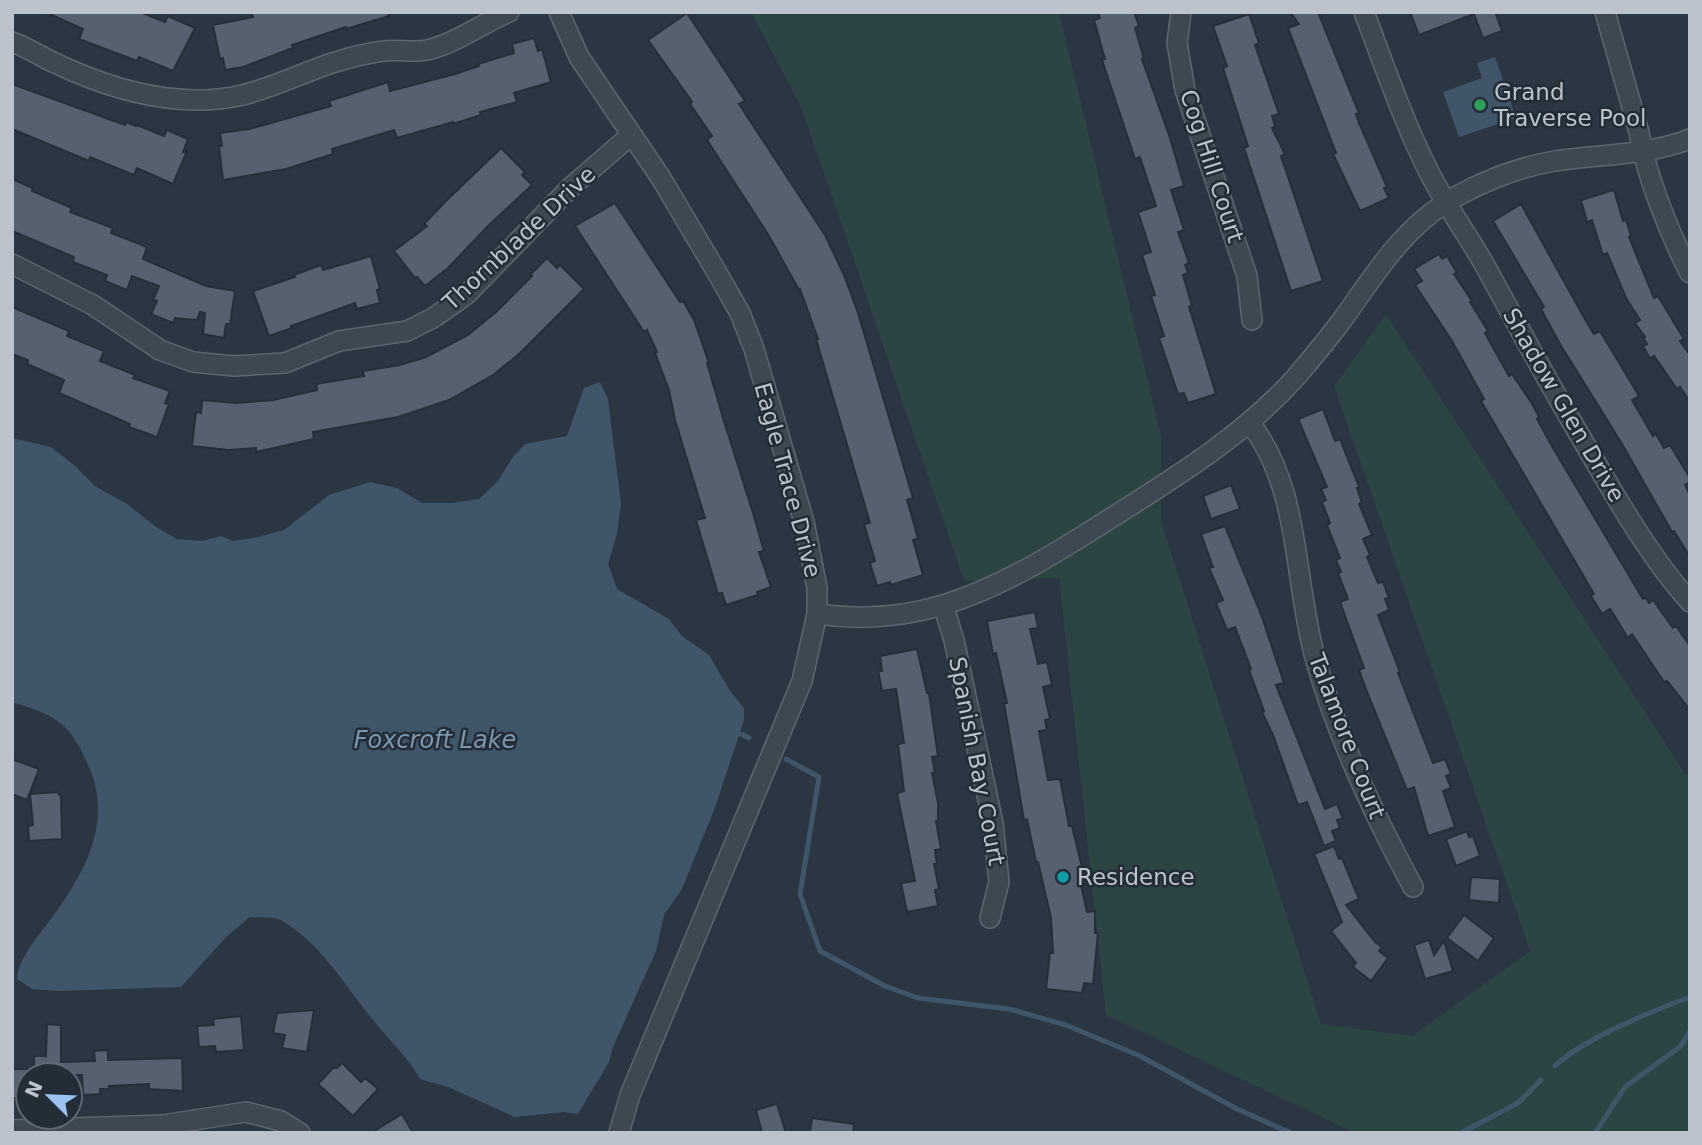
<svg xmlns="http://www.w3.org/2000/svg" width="1702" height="1145" viewBox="0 0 1702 1145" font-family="'DejaVu Sans',sans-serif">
<rect width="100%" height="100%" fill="#2a3642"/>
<path fill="#2d4444" d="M751,12H1059L1161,436V521L1321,1024L1412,1036L1530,951L1334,386L1386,314L1686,775H1690V1133H1355L1106,1015L1059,578L964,581L802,109Z"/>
<g fill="#415569">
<path d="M1495,57L1516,118L1459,137L1443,92L1482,78L1477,63Z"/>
<path d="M600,382L608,399L621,504L617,534L608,564L617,589L669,619L682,636L709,655L730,691L744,708V720L716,805L682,889L664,915L656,951L613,1047L609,1062L578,1114L563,1112L515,1117L448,1087L420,1079C408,1057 389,1040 373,1020C344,985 322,944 282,921C274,916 259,918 250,917L227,936L181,987L57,991L32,989L17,979C18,961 34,941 44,928C80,881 115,827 89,767C70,723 58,716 12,702V438L51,447L74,465L95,486L127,504L156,527L177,539L202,541L221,536L233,541L254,538L284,530L329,495L370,482L397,488L422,503H452L479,499L497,482L513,457L525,444L567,436L584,388Z"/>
</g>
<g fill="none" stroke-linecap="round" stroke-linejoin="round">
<g stroke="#415569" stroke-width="5">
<path d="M741,734L749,738"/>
<path d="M786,759L819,777L800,894L820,951L885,986L918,998L1009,1009L1066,1025L1140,1056L1237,1109L1291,1133"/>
<path d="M1555,1066C1583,1039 1652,1011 1690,997"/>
<path d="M1461,1133L1518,1103L1541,1080"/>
<path d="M1595,1133L1625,1087L1681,1046L1690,1031"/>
</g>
</g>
<g fill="#55616f" stroke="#242f39" stroke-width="2">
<path d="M45,12H140L165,22L168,16L195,28L173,71L139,57L137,61L79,39L83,29Z"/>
<path d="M251,12H388L389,16L346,29V27L292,45L293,48L243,67L225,70L223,58L220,59L213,25L253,17Z"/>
<path d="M1098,12H1134L1139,26L1135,28L1144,59H1142L1170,138L1184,186L1171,190L1184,230L1178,232L1189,263L1185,265L1188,273L1183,275L1192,306L1189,307L1216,394L1188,403L1184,393L1178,394L1159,338L1164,336L1151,296L1155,295L1142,255L1151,252L1138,212L1156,206L1140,157L1135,159L1102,60L1105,59L1094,20L1100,18Z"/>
<path d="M1290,12H1318L1359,113L1356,114L1359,123L1387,187L1384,188L1389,198L1360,211L1333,154L1336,153L1288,28L1299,24Z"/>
<path d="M1410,12H1495L1502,31L1483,38L1474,14L1419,35Z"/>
<path d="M687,13L745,101L739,104L825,235L844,275L858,313L913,498L907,500L918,538L913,540L923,575L891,585L890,582L877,586L870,563L875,561L864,524L870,523L816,339H818L800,289L799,290L769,236L707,140L712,136L690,104L692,102L648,40Z"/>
<path d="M1249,14L1259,43L1255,45L1279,114L1272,116L1275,126L1272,128L1285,154L1281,156L1323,281L1291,291L1244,148L1248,146L1223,68L1227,66L1213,26Z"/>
<path d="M534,38L538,51L542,49L551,82L514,93L517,102L480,112L481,115L453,124V122L397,138L394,130L332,149L333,154L286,169L223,180L219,146H222L220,133L249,129L331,106L329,101L388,82L390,91L455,74L479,66L478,64L514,53L512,44Z"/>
<path d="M12,84L125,125L126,122L136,126L137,125L164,136L167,130L188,139L183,152L187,151L173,184L137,168L134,175L90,157L89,161L12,129Z"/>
<path d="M501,148L525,172L522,175L532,185L487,227L448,268L425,286L417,277L415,278L394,251L427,226L424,224L445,202Z"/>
<path d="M12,179L33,188L32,191L72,208L70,212L113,228L111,233L147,247L143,259L206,286L235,291L230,324H226L224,338L203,334L205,313L200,312L197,320L175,318L173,323L151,314L157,301L153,300L159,286L132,276L127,290L105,281L107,275L73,262L74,257L12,231Z"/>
<path d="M1614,190L1623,221L1626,220L1631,236L1629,237L1654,298L1658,296L1684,339L1680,341L1690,355V402L1680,387L1677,389L1654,356L1650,359L1643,346L1647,344L1643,338L1645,337L1635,323L1640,320L1626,298L1607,253L1603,255L1592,220L1587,222L1581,200Z"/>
<path d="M615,203L680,302L683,301L694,320L709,363H707L723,418L753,513L764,551L759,552L771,587L757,592L758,595L726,605L722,593L718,594L696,520L705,518L675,420L669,390L655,353L657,352L647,330L644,332L575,226Z"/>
<path d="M1521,204L1586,321L1594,334L1600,331L1639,396L1632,400L1653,436L1656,434L1664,448L1670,445L1690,478V482L1685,485L1690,495V557L1674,531L1672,532L1622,444L1560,344L1541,309L1544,307L1493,221Z"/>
<path d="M1439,254L1442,259L1447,256L1457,273L1454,274L1472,301L1470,302L1488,331L1485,333L1500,360L1509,376L1512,374L1531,402L1539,417L1537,419L1553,448L1643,599L1646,598L1649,603L1653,600L1673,628L1676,626L1690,646V710L1667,681L1664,682L1632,634L1628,638L1610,609L1602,614L1591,596L1594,594L1481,401L1484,399L1452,341L1415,285L1422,281L1414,269Z"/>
<path d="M371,256L380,289L377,290L380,303L357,309L355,303L291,326L292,328L269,336L253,291L295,277L294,275L321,265L323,270Z"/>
<path d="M547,258L557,268L560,265L584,289L518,355L493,375L449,400L398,417L313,432L314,439L256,452V448L229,450L192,446L196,412L201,413L202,400L236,403L273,400L317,390L316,384L364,376L363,371L400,365L426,357L468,335L496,312L532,276L530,275Z"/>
<path d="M12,307L69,331L67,336L104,351L100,361L135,375L133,378L170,391L165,403L169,404L157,437L129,427L130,424L59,393L64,380L27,364L28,360L12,354Z"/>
<path d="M1323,409L1335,441L1340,439L1359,487L1357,488L1362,503L1359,504L1372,535L1363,539L1370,555L1367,557L1378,583L1383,582L1389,598L1385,599L1389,610L1378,615L1400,672L1398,673L1433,763L1445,759L1451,774L1446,776L1451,788L1443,791L1455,827L1428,836L1414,787L1407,790L1367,692L1359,670L1364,668L1340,602L1348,599L1338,573L1341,572L1336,560L1340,558L1327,525L1330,523L1322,502L1326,500L1321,489L1327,487L1298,419Z"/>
<path d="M1231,485L1240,509L1211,519L1203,496Z"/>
<path d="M1225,526L1262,617L1284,683L1276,685L1325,809L1337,804L1343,818L1337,820L1340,828L1332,831L1336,841L1324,846L1307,802L1298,805L1273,735L1262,712L1264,711L1249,670L1251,669L1235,627L1227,630L1216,603L1223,600L1209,568L1213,567L1201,534Z"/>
<path d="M1035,612L1038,628L1030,629L1038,664L1047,662L1052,685L1043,687L1050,719L1045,720L1047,730L1039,731L1048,780L1060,779L1069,826H1072L1086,884L1081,885L1087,912L1095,911V933H1098L1093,984L1084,983L1082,993L1046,989L1050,953H1053L1051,918L1038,862H1036L1027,819L1024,820L1004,703H1007L996,653L993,654L987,621Z"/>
<path d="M917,649L927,693H929L938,756L932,757L935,773H932L938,803V820L936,821L941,849L935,850L937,864H934L939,889L935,890L938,906L907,912L901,883L915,881L897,793L904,791L898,744L904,743L896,689L882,691L878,670L882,671L880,656Z"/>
<path d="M12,759L39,769L27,800L12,794Z"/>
<path d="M57,792L61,796L62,839L29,841L28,826L33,825L30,794Z"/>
<path d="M1467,831L1469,837L1473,836L1480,856L1456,866L1446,839Z"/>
<path d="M1334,846L1339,859L1342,858L1359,899L1346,905L1375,942L1382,947L1379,951L1388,958L1371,981L1353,967L1356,963L1331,931L1342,922L1314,854Z"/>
<path d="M1471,877L1500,879L1499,903L1469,900Z"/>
<path d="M1464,915L1494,938L1478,961L1447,938Z"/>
<path d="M1429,940L1434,955L1444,941L1453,971L1425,979L1414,945Z"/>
<path d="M314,1010L307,1052L282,1048L285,1035L273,1033L277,1013Z"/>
<path d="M241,1016L244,1050L216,1052L215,1046L199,1047L197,1026L214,1025L213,1019Z"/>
<path d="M47,1024L61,1025V1062L95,1061L94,1051L108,1050V1060L182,1058L183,1091L149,1089V1084L109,1086V1089H100V1094L83,1095L82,1075H34V1056H46Z"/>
<path d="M342,1063L361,1082L365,1078L378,1089L353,1116L318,1084L333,1068H337Z"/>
<rect x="12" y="1069" width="16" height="29"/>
<path d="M777,1104L786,1133H762L756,1110Z"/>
<path d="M402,1114L413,1133H371Z"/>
<path d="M812,1118L854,1124L853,1133H810Z"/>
</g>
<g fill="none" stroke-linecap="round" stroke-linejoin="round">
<g stroke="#5c666f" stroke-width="22">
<g id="minor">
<path d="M559,12L579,57L661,178L719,276L740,313L754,349L804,522L817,588V614L802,681L630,1095L619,1133"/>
<path d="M1181,12L1177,43L1185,90L1247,276L1252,320"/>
<path d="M1364,12C1384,65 1403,120 1428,170C1445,205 1469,236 1488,271C1517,324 1545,377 1576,429C1611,488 1644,550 1690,602"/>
<path d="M1605,12L1639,132C1646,175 1670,235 1690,273"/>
<path d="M12,42C27,47 41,57 55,63C93,81 136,96 178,99C243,105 274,83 332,63C348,58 367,53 384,51C398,49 413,53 427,50C457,43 481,24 509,12"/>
<path d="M12,264L93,305L160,350L193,362L234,366L285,363L339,341L407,331L433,318L467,294L571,187L631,135"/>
<path d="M1249,422C1302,488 1293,582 1316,661C1338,739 1374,815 1413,887"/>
<path d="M943,605L954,640L993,823L999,882L990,918"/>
<path d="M817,614C859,620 903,617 943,605C1003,587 1059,551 1111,518C1176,477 1244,435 1296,377C1313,357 1330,337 1345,316C1375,274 1402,230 1447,202C1478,183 1518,167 1555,161C1601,154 1646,156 1690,139"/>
<path d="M12,1130L163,1125L246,1112L281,1121L300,1133"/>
</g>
</g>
<use href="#minor" stroke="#3e4852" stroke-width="19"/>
</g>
<circle fill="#2e9e5b" stroke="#222d37" stroke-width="2.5" cx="1480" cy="105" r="7"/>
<circle fill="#0f9aa8" stroke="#222d37" stroke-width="2.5" cx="1063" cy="877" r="7"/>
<g text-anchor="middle" stroke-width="5" stroke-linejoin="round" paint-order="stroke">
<g font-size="23" fill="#bbc3cc" stroke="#222d37" text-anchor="start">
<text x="1494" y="100">Grand<tspan x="1494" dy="26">Traverse Pool</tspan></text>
<text x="1077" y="885">Residence</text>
</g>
<g font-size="23" fill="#bbc3cc" stroke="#222d37">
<text transform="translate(1212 166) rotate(72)" y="8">Cog Hill Court</text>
<text transform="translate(519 238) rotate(-43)" y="8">Thornblade Drive</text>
<text transform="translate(1564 405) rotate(60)" y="8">Shadow Glen Drive</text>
<text transform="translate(788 480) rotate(75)" y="8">Eagle Trace Drive</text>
<text transform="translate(1347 736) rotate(69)" y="8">Talamore Court</text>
<text transform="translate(977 761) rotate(79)" y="8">Spanish Bay Court</text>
</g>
<g font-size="24" font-style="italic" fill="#7e96ab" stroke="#222d37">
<text x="435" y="748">Foxcroft Lake</text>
</g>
</g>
<rect width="1702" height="1145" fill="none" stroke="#bbc3cc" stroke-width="28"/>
<g transform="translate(49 1096) rotate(294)"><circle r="33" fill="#222d37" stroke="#5f6973" stroke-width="2"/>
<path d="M0-5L12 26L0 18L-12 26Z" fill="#9bc3f1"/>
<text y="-10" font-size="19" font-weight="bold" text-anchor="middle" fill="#bbc3cc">N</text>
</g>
</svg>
